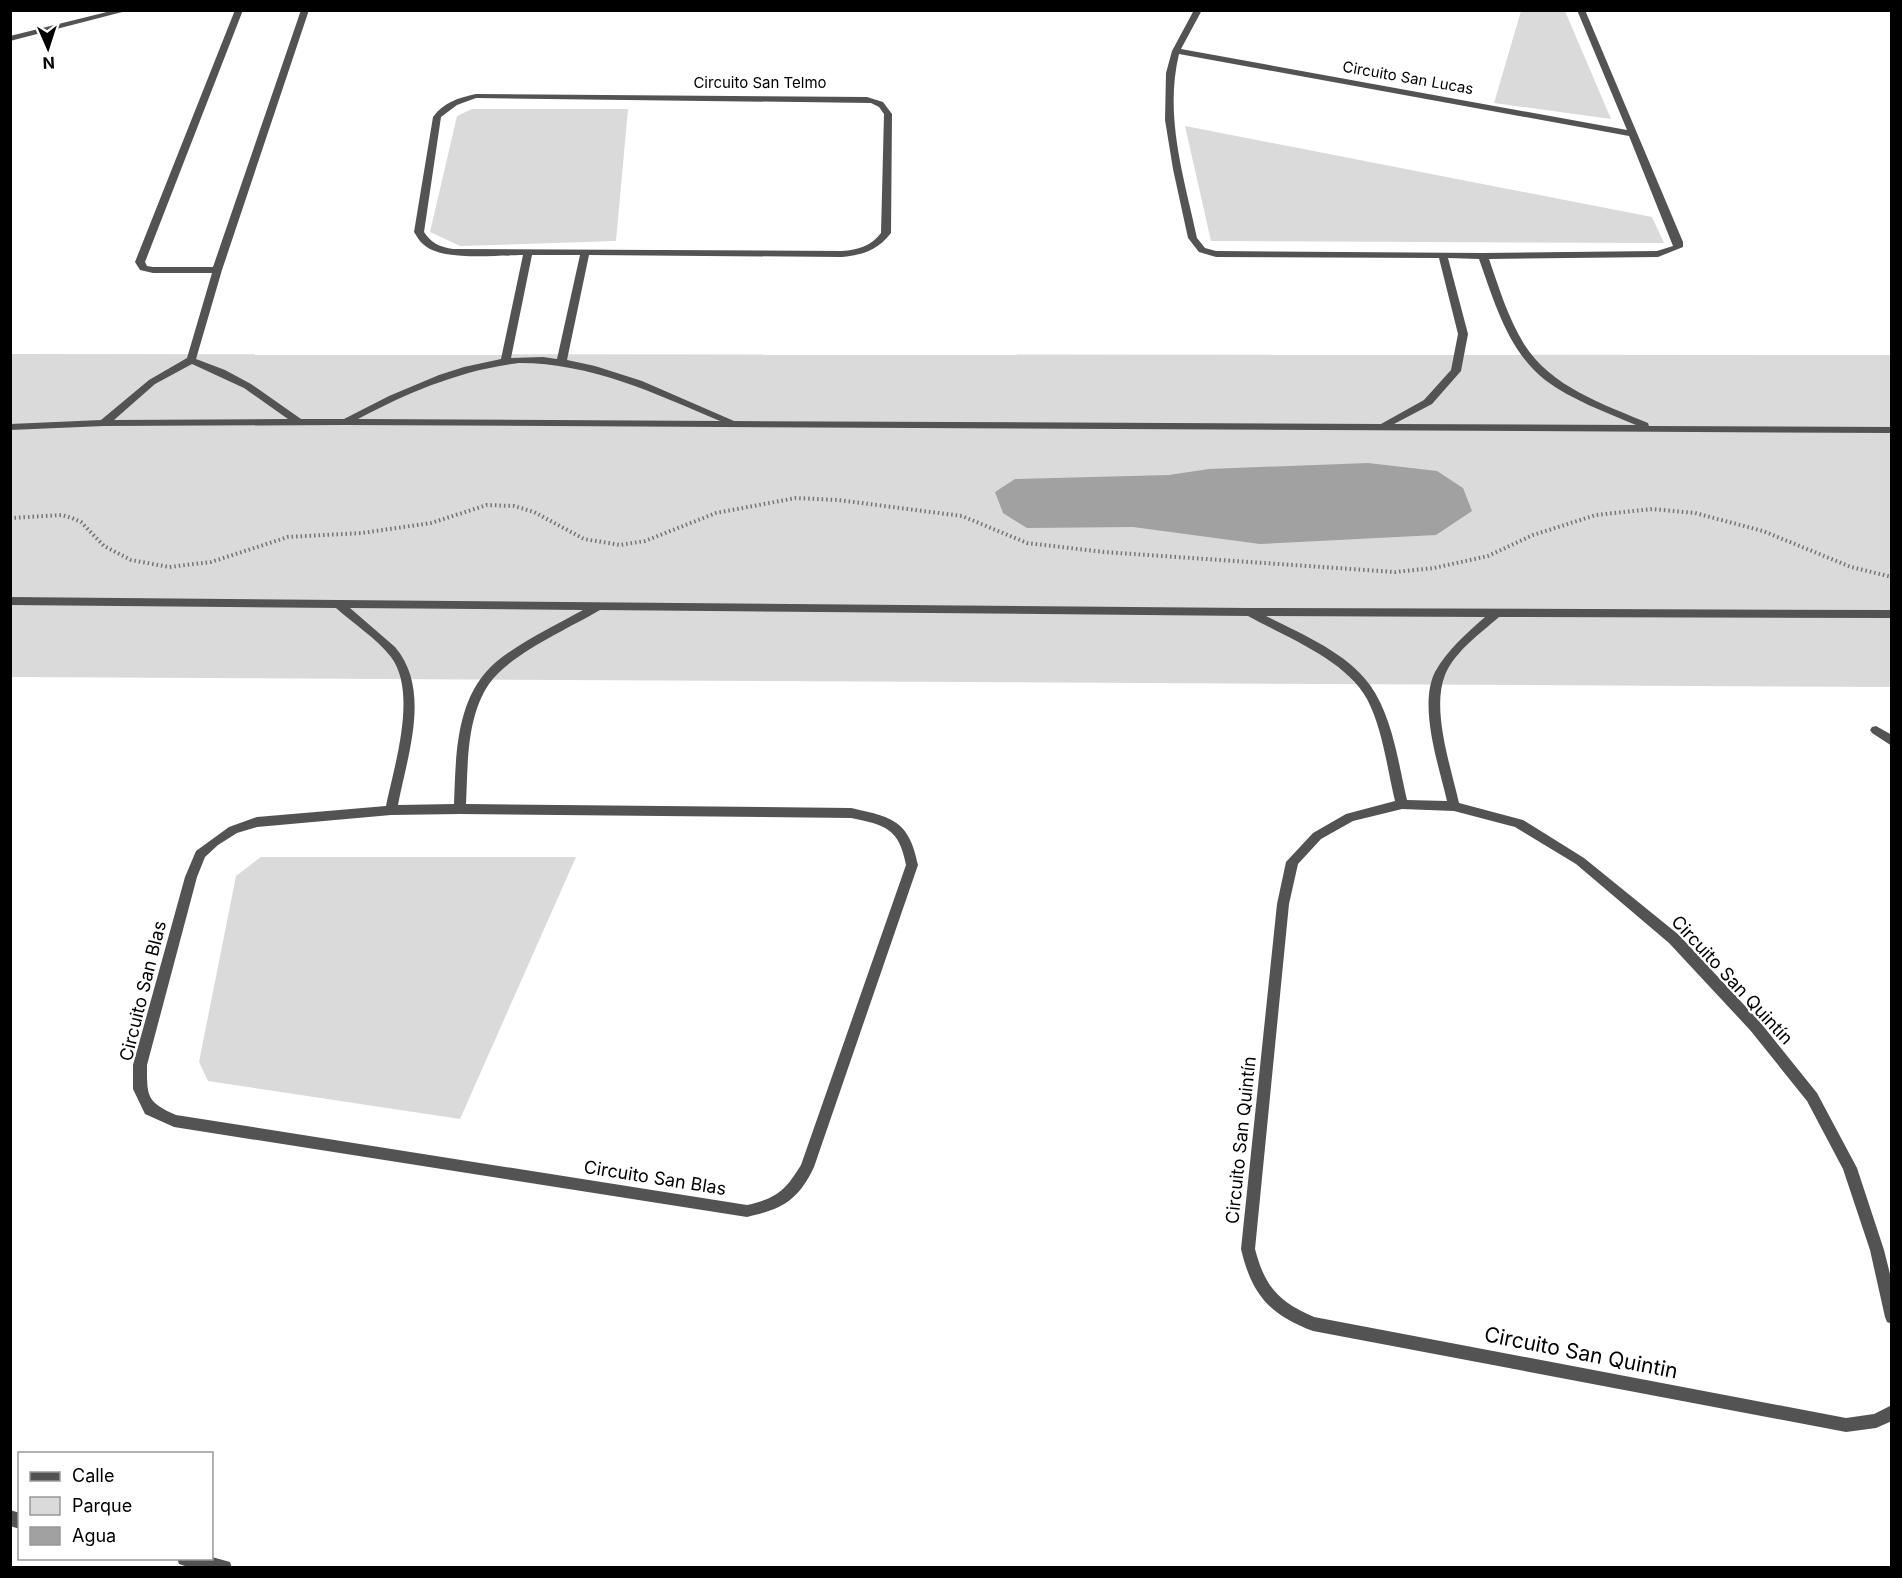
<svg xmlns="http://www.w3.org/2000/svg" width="1902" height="1578" viewBox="0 0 1902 1578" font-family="Inter,sans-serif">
<rect width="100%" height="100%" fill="#fff"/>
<g fill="#dadada">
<path d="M1521,11H1565L1611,119L1494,103Z"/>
<path d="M472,109H628L616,241L460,246L430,232L457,116Z"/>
<path d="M1185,126L1652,217L1664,243L1211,241Z"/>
<path d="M10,354L1891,355V687L11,677Z"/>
<path d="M261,857H576L460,1119L208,1081L199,1062L236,876Z"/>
</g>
<path fill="#a1a1a1" d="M1368,463L1437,471L1463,488L1472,511L1436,535L1260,544L1133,527L1027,528L1003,513L995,492L1015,479L1169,475L1209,469Z"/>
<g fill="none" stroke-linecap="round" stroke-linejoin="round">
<path stroke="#757575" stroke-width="4" stroke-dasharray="1.5 3" stroke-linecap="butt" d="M10,518L62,515L72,518L81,522L104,546L131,560L169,567L211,562L288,537L362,533L431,523L487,505L514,506L534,512L584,539L620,545L645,541L716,513L796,498L838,500L962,516L1027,543L1104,552L1395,572L1434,568L1488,556L1533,535L1596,515L1652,509L1695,513L1763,531L1851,567L1892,577"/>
<g fill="#535353" fill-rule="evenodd">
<path d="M115,10H130L10,41V36Z"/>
<path d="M235,10H243L145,262L147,266L153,267H213L301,10H309L222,270L196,359L225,370L251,384L301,419H344L389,396L439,375L464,367L501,359L523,255C498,255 441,262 423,244C419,241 417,236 414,232L433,117C444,102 458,98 476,94L867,97L883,102L892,114L891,233C878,250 863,255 842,257L589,255L567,360L595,366L642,381L734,421L1381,424L1424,400L1451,370L1458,334L1439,258L1216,257L1199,252L1188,238L1173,169L1165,120L1166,73L1172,51L1194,10H1202L1181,49L1627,130L1577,10H1585L1683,242V247L1658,257L1489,259C1499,288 1508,318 1524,344C1551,387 1603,404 1648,423L1649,426L1892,427V433L346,425L104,426L10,430V424L101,420L149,380L187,358L212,273H153L140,270L135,262ZM1179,54L1629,136L1673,246L1657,251L1483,253L1216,251L1205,248L1197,238C1184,177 1164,116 1179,54ZM476,98L871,103L879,107L884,114L881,233C871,246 858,250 842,251L453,249C440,247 431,243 424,232L441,117L457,105ZM532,255H580L557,359L543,357L511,358ZM1448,258L1479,259C1494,301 1508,351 1545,380C1572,400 1605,412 1636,425L1394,424L1432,404L1461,371L1468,334ZM519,363C591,363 654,393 720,421L358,419C409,392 461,370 519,363ZM192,364L244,388L288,419L114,420L155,384Z"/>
<path d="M10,597L1249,608L1892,610V618L1499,617C1481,633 1455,651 1445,675C1431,710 1451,767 1459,803L1523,820L1584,858L1679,935L1760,1022L1817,1093L1857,1168L1884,1250L1892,1282V1324L1887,1322L1885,1317L1870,1250L1843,1169L1807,1101L1750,1030L1669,943L1576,864L1515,827L1454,811L1402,809L1353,821L1321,839L1298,864L1289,904L1255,1249C1265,1287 1278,1301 1314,1317L1846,1418L1874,1414L1892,1405V1421L1876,1428L1846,1432L1313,1331C1269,1314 1252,1295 1241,1249L1277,904L1286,862L1313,833L1346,814L1395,801C1387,768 1383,730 1367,699C1346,660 1286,637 1248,616L600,610C568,629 510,654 489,684C466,718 468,765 466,804L851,808C892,817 909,820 918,865L814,1167C798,1201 782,1209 747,1217L174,1127L145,1114L133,1089V1065L185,877L196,851L229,827L257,817L386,806C394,766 418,693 391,657C376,638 354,624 336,608L10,605ZM350,608L583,610C554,626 522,641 496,662C455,697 456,756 454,804L398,805C407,756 432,690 395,647ZM1266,616L1485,617C1467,633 1447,650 1435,672C1418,706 1439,766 1447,801L1407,800C1398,762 1393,718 1370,685C1346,652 1301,634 1266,616ZM460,814L851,818C885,825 899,828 906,865L801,1165C785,1191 777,1198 747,1205L176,1115C146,1102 147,1096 147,1065L197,877L205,857L218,845L237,833L257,827L391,815Z"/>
<path d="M1876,726L1892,735V746L1872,733L1870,730L1872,727Z"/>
<path d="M10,1510L20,1513V1529L10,1526Z"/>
<path d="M212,1557L230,1562L232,1568H191L179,1564L177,1558H212Z"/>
</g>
</g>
<g text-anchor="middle" stroke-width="4.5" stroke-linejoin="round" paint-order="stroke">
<g font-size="15" fill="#000" stroke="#fff">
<text transform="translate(1408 78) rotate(10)" y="5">Circuito San Lucas</text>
<text x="760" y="88">Circuito San Telmo</text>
</g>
<g font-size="18" fill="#000" stroke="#fff">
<text transform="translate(1732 980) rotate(47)" y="6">Circuito San Quintín</text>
<text transform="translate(143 991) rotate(-76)" y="6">Circuito San Blas</text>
<text transform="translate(1241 1140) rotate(-84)" y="6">Circuito San Quintín</text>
<text transform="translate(655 1178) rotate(9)" y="6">Circuito San Blas</text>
</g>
<g font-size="21" fill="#000" stroke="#fff">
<text transform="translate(1581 1353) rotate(11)" y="7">Circuito San Quintin</text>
</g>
</g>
<rect width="1902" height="1578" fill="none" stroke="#000000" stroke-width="24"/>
<rect x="18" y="1452" width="195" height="108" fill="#ffffff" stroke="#999999" stroke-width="1.5"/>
<rect x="30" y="1472" width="30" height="9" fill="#535353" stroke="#999999" stroke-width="1.5"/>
<text x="72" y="1482" font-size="18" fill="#000000">Calle</text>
<rect x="30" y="1497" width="30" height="18" fill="#dadada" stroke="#999999" stroke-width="1.5"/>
<text x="72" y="1512" font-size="18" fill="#000000">Parque</text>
<rect x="30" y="1527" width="30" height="18" fill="#a1a1a1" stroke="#999999" stroke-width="1.5"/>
<text x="72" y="1542" font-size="18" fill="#000000">Agua</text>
<g transform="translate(48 48) rotate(177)" stroke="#ffffff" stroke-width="4.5" paint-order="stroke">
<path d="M0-4.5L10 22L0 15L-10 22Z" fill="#000000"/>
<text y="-9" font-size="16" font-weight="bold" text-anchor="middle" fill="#000000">N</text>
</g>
</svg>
